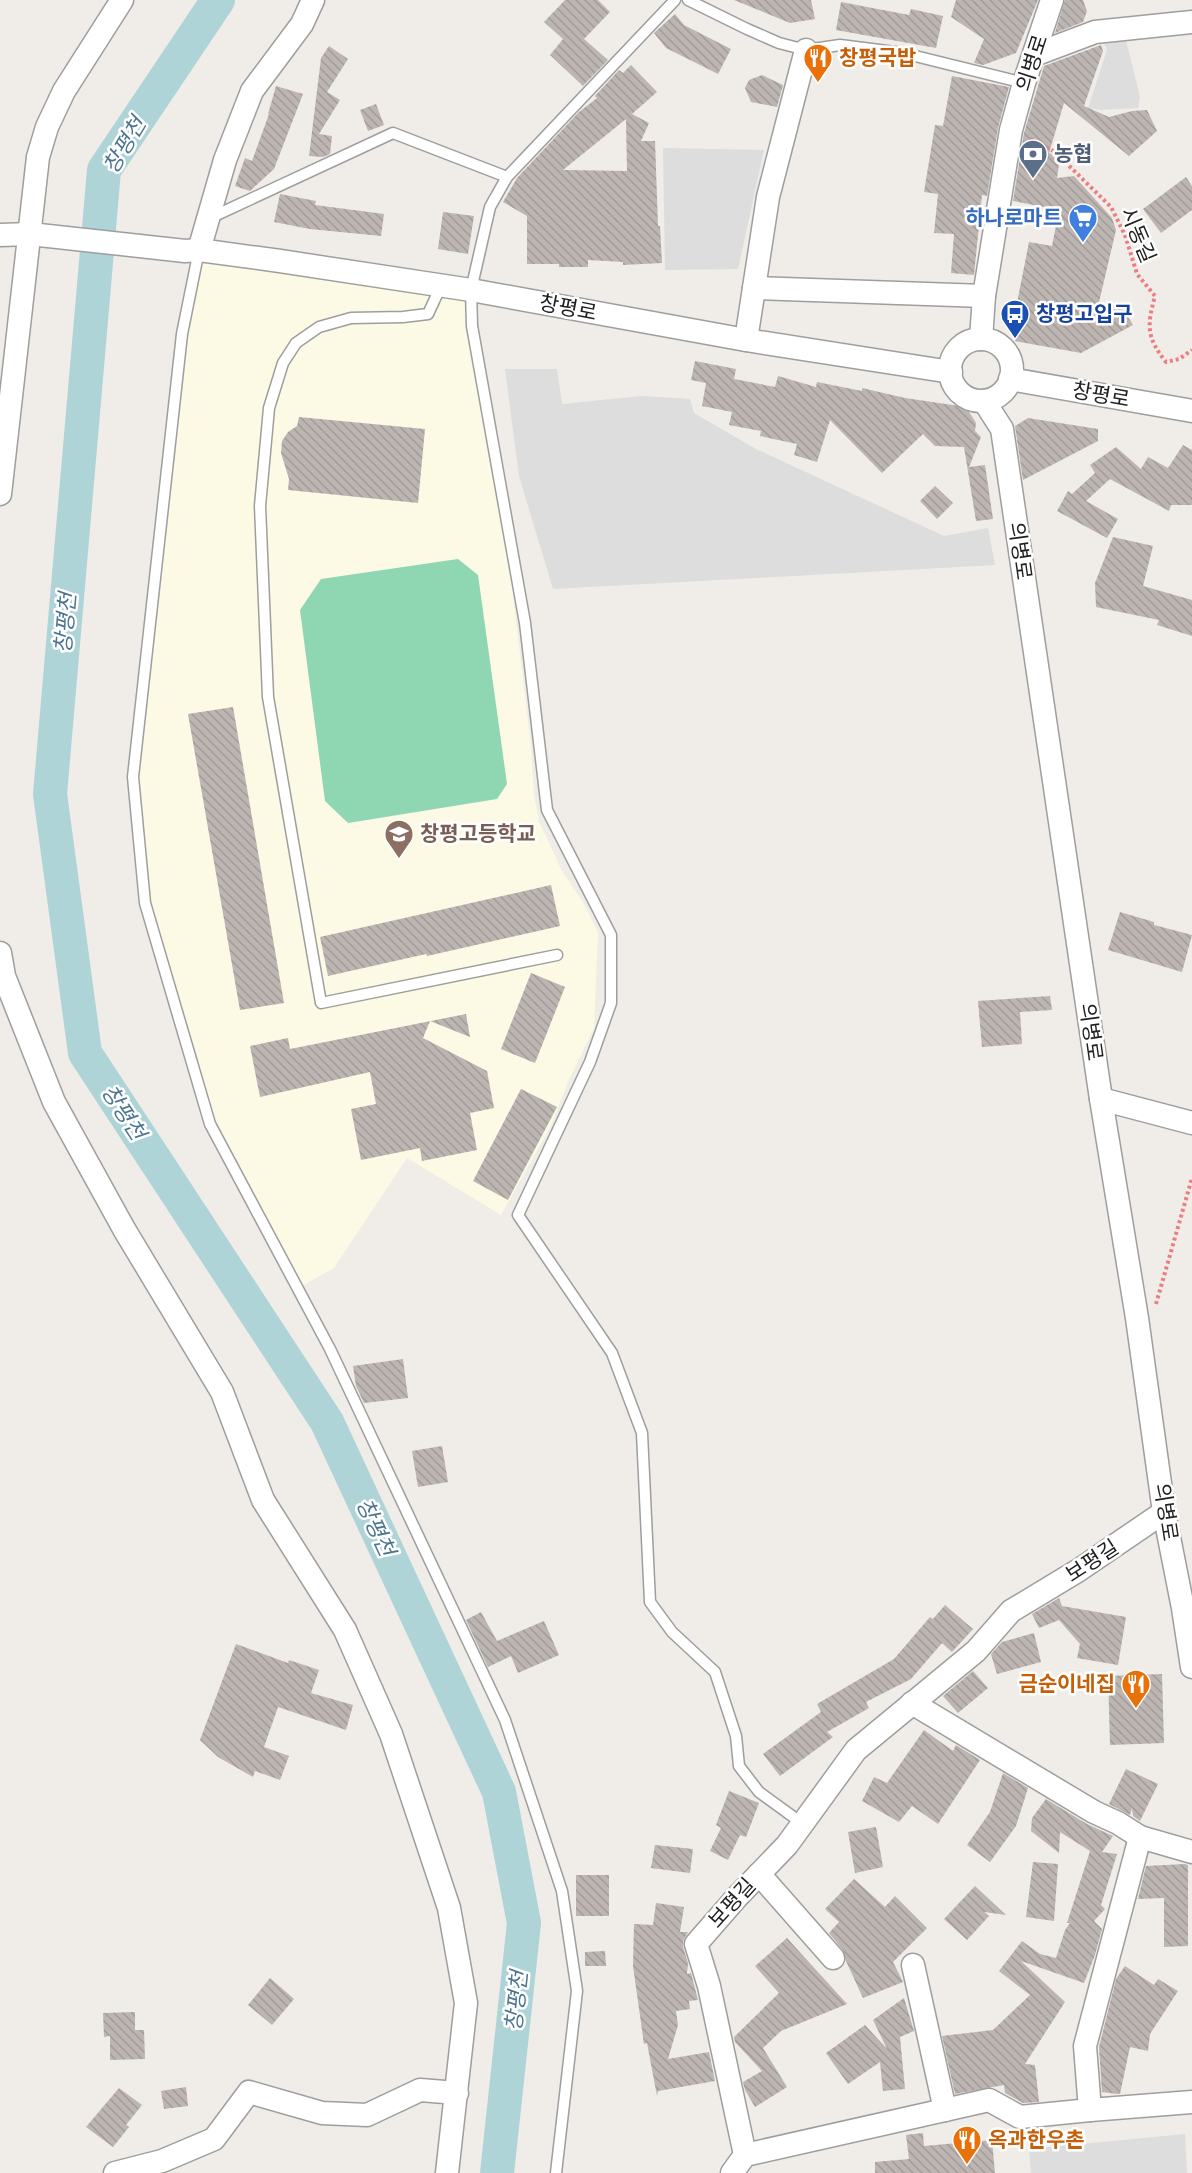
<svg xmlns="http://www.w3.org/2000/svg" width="1192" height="2173" viewBox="0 0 1192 2173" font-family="Montserrat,'Noto Sans KR',sans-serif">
<defs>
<pattern id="building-back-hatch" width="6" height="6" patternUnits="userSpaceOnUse" patternTransform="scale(1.5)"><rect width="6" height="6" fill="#bdb5b1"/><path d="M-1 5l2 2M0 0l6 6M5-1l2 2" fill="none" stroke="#a29b98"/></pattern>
</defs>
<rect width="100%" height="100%" fill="#f0ece8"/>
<path fill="#fcf9e5" d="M201,255L467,293V330L509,562L531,745L534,795L539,821L562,871L583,902L598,932L594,1028L568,1082L551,1126L501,1215L407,1158L334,1268L302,1286L215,1119L150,900L139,774L188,331Z"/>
<path fill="#8fd6b2" d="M458,559L478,575L507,784L497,799L348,823L325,801L300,610L321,579Z"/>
<g fill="#ddd">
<path d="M1125,36L1140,97L1138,108L1101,110L1088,108L1107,50L1102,39Z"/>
<path d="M663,148L764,150L738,269L665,270Z"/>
<path d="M505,369H557L562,404L641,396L690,399L694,413L756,449L944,536L988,528L995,565L553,589L519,476Z"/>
<path d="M1185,2134L1187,2173H1031L1029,2149Z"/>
</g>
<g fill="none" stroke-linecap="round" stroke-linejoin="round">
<path stroke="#aed4d8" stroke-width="34" d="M218,0L104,170L50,794L85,1053L327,1422L499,1792L524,1923L497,2173"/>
</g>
<g fill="url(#building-back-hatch)" fill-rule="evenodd">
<path d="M565,0H598L610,12L584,39L608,60L583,86L550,55L563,39L544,22Z"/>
<path d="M734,0H811L815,19L790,23Z"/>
<path d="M956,0H1038L1016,53L983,65L974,63L984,39L951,17Z"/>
<path d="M1065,0H1083L1087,11L1083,22L1055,33Z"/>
<path d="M841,2L909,15L911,9L943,16L936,48L836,30Z"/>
<path d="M675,14L684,25L731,49L718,74L666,48L654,33Z"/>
<path d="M1101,45L1103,51L1084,106L1109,117L1132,111L1147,110L1157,131L1129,156L1064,103L1049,153L1060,158L1057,178L1074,176L1112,218L1116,230L1096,315L1119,302L1133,325L1081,353L1015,341L1016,308L1029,242L1052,246L1059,210L1013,201L1024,133L1044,66Z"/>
<path d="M329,46L348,59L327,92L340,100L319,134L332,136L330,154L323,157L309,156L321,58Z"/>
<path d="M631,65L657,92L632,114L649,123L641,141H655L658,226H660L662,263L623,265V262L588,260V267H559V264H527V216L503,202L517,178L579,112L597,98L595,96L619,70L623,73ZM626,119L627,171L563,170Z"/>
<path d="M762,75L783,85L777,107L751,102L745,88L749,80Z"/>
<path d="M952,76L1009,87L998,128L987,196L982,195L974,275L951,273L954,234L934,233L938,194L924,192L935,125L943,126Z"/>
<path d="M276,86L303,94L274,169L250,191L235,186L245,158L252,161L269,114H268Z"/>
<path d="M376,104L384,125L368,131L360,110Z"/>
<path d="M1186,177L1192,186V210L1161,233L1143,209Z"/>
<path d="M280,194L316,201L315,205L384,214L381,236L310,229L274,222Z"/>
<path d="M443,212L474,216L468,254L438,249Z"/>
<path d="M695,361L736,369L734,379L775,387L778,376L816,387L817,382L862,391V388L905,398L966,407L976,423L975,431L981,437L969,467L985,465L993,519L976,521L964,447L935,446L923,434L882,473L830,420L817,462L794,455L797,444L760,436L761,431L729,425L732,412L702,406L706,383L691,380Z"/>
<path d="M299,417L425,429L418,503L288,490L289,479L281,453L282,441L288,432L297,426Z"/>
<path d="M1028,418L1098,429V441L1023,480L1015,426Z"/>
<path d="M1183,445L1192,450V505H1171L1169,511L1110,479L1086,501L1118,519L1107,538L1057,511L1068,491L1072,494L1095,473L1090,465L1116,447L1141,469L1148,457L1168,468Z"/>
<path d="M935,486L953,503L937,519L920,501Z"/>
<path d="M1113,537L1153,546L1143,586L1192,600V636L1157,625L1159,620L1096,607L1095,583Z"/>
<path d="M233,707L284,1003L240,1010L188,714Z"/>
<path d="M551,885L560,926L427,956L426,954L328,976L320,937Z"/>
<path d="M1120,912L1154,922V925L1192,935L1182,972L1108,950Z"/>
<path d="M531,973L565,987L535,1063L501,1049Z"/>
<path d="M1050,996L1052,1010L1020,1012L1022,1044L982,1047L978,1001Z"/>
<path d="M466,1014L470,1037L430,1021L423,1038L487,1071L494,1108L470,1113L477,1150L422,1161L420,1148L361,1160L351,1109L376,1104L370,1072L260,1097L250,1046L288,1038L290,1049Z"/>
<path d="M521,1089L557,1107L508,1200L473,1181Z"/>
<path d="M403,1359L408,1398L364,1403L356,1386L353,1366Z"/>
<path d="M442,1446L448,1482L418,1487L412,1451Z"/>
<path d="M1059,1598L1062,1606L1126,1617L1118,1665L1077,1658L1080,1644L1059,1620L1039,1628L1032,1614Z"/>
<path d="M945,1605L973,1629L952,1652L942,1643L911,1679L866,1702L869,1708L827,1732L833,1737L780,1776L763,1754L821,1712L817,1704L894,1659L930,1617L933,1619Z"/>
<path d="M481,1612L497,1641L544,1621L559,1655L518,1673L511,1656L488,1667L466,1620Z"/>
<path d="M1034,1633L1041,1662L997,1674L991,1654L1002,1642Z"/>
<path d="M236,1644L288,1663L289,1660L319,1670L311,1693L353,1705L346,1730L278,1707L264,1747L289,1756L280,1780L255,1771L253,1777L218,1757L200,1740Z"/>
<path d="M973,1671L988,1688L958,1713L943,1696Z"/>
<path d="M1162,1674L1164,1743L1110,1745L1108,1676Z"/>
<path d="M924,1730L953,1751L956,1745L980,1760L938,1824L912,1806L899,1822L862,1801L874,1777L887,1783Z"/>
<path d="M1126,1769L1158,1784L1140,1821L1133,1816L1132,1808L1130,1815L1109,1804Z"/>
<path d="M1003,1773L1028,1788L1016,1826L990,1862L967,1845L990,1812Z"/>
<path d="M729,1791L759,1803L746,1837L740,1835L728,1860L710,1851L721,1828L716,1825Z"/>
<path d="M1046,1799L1087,1824L1113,1836L1102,1852L1117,1854L1101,1905L1105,1909L1094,1921L1102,1929L1095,1955L1084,1983L1021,1961L1065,2002L1025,2064L1035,2065L1039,2102L1023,2103L1005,2093L1004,2085L955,2094L942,2036L993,2030L1030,1995L999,1971L1022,1941L1040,1954L1056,1958L1065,1930L1070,1923H1067L1090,1851L1060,1832L1059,1853L1031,1831L1032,1818Z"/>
<path d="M876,1827L883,1867L855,1873L848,1832Z"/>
<path d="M655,1845L693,1849L690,1873L651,1868Z"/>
<path d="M1033,1862L1058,1864L1054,1921L1026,1917Z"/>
<path d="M1185,1864L1188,1865V1946L1164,1947V1898L1138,1899L1146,1866Z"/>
<rect x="576" y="1875" width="33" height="41"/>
<path d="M854,1879L885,1907L895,1896L927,1928L893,1962L903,1982L863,1998L846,1961L843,1950L829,1933L839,1922L825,1909Z"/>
<path d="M975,1886L1006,1915L984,1912L989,1916L967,1940L944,1919Z"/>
<path d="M656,1903L684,1907L680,1932H688L683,1941V1947L688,1963L687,1974L691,1973L698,2000L689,2001L690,2009L676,2011L678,2025L668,2059L709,2052L715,2081L658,2091L657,2096L647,2043L644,2044L633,1966L634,1924L653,1925Z"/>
<path d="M787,1938L847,2004L781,2031L763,2048L787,2087L755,2107L745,2090L743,2082L762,2071L735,2042L734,2037L779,1993L755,1966Z"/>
<path d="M605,1951L606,1966H585V1952Z"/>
<path d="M1125,1966L1154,1985L1158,1979L1178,1991L1150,2034L1148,2051L1130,2047L1120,2094H1117L1102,2092L1099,2047L1116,1979Z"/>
<path d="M270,1978L294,1999L272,2025L248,2005Z"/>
<path d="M904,1998L914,2031L900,2037L905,2089L883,2091L880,2062L848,2084L826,2053L865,2025L887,2049L873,2020Z"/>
<path d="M135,2012V2030H144L145,2059L110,2060V2036L104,2037L103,2013Z"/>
<path d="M186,2087L188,2106L164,2109L161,2091Z"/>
<path d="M119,2088L142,2105L126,2125L129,2127L113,2147L86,2127Z"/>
<path d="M923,2133L924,2146L992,2140L995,2173H875V2162L909,2159L906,2135Z"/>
</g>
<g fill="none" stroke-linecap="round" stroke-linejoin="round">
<g stroke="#9e9e9e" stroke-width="13">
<g id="lane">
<path d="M675,0L507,177L490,207L471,290L472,326L525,623L547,810L611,935V1003L590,1062L518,1215L612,1353L642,1433L650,1602L672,1632L715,1672L736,1736L739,1766L759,1792L803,1824"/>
<path d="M688,0L747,29L779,43L806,50L840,45L903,53L1024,83"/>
<path d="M210,218L393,133L507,177"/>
<path d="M199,250L182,334L133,777L145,903L210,1124L330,1349L505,1720L562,1891L577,1991L556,2173"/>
<path d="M441,286L428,314L403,317L351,318L319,327L296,343L283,363L269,408L260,506L268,697L321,1003L557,955"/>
</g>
</g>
<g stroke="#9e9e9e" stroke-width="25">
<g id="street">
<path d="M1034,55L1095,32L1192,22"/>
<path d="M0,235L30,234L185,251L199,250L280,261L471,290L746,340L951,372"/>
<path d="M199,250L225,160L252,91L302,24L313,0"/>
<path d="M754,288L984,296"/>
<path d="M981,339L984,296L1011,130L1024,83L1052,0"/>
<circle cx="981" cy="370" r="31"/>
<path d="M746,340L768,197L806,50"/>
<path d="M1010,379L1192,411"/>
<path d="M984,401L1002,429L1101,1099L1137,1318L1164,1512L1183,1608L1192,1667"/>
<path d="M0,494L38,157L47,127L64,91L122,0"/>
<path d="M0,953L4,976L54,1102L124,1229L222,1392L263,1500L345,1630L391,1734L449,1908L466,2003L447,2173"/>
<path d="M1101,1099L1192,1123"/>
<path d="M912,1703L1094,1812L1118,1823L1140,1837L1192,1852"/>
<path d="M1140,1837L1085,2046L1090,2110L1192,2102"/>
<path d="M759,1874L833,1958"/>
<path d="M913,1965L945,2110"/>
<path d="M745,2155L709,1986L696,1944L737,1897L787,1845L856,1750L976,1651L1011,1611L1079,1570L1164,1512"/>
<path d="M115,2173L162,2161L214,2139L249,2092L322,2113L367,2115L420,2090L457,2093"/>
<path d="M732,2173L745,2155L989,2100L1020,2117L1090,2110"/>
</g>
</g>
<g stroke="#eb7e80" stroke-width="4" stroke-dasharray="3 3" stroke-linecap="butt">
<path d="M1030,139L1055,152L1111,207L1125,235L1137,274L1155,296C1147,325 1146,337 1166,362L1179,359L1192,350"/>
<path d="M1156,1304L1192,1178"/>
</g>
<use href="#lane" stroke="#fff" stroke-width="10"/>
<use href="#street" stroke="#fff" stroke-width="22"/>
</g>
<defs>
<g id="restaurant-pin" transform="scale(1.5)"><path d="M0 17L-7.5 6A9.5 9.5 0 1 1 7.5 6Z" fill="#e8710a" stroke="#fff"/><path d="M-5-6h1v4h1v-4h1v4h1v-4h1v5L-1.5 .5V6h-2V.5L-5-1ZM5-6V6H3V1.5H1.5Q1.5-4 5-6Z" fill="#fff"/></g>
<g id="bank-pin" transform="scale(1.5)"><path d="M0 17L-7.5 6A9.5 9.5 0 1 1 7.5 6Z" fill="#5c6f8a" stroke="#fff"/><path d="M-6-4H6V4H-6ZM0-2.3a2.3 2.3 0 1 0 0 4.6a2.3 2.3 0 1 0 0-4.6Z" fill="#fff"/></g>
<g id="supermarket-pin" transform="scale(1.5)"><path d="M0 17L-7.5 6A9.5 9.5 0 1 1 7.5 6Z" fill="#3f7fe0" stroke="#fff"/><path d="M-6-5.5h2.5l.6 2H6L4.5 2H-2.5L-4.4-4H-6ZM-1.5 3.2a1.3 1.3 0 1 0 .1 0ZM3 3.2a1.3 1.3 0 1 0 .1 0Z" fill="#fff"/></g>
<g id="bus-pin" transform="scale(1.5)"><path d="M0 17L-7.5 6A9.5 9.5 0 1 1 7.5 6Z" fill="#1a4fb4" stroke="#fff"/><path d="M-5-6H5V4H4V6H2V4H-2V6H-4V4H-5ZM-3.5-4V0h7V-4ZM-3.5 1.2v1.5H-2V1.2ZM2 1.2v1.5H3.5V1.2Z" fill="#fff"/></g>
<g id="school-pin" transform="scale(1.5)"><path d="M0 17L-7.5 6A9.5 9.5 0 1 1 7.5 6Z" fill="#8d6e63" stroke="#fff"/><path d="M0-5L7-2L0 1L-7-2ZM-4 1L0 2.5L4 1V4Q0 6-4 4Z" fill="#fff"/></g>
</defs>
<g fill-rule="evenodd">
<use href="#restaurant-pin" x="818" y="58"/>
<use href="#bank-pin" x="1033" y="154"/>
<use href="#supermarket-pin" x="1083" y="218"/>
<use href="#bus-pin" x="1015" y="314"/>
<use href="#school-pin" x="399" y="834"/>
<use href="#restaurant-pin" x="1136" y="1684"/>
<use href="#restaurant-pin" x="967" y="2140"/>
</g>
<g text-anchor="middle" stroke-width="5" stroke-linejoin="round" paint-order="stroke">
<g font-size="21" font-weight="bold" fill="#c56008" stroke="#fff" text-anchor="start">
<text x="839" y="65">창평국밥</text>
<text x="1115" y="1691" text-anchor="end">금순이네집</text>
<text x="988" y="2147">옥과한우촌</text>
</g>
<g font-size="21" fill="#212121" stroke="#fff">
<text transform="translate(1032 63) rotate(-72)" y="7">의병로</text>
<text transform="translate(1138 235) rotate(67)" y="7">시동길</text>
<text transform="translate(568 308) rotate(11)" y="7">창평로</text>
<text transform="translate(1101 395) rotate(10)" y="7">창평로</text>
<text transform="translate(1020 551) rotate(82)" y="7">의병로</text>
<text transform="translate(1091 1032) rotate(82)" y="7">의병로</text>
<text transform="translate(1166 1512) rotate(81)" y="7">의병로</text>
<text transform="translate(1092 1561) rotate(-33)" y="7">보평길</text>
<text transform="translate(732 1903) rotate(-48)" y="7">보평길</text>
</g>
<g font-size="21" font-weight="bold" fill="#4e5e75" stroke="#fff" text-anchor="start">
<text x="1054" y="161">농협</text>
</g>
<g font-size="21" font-weight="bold" fill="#366cbe" stroke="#fff" text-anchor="end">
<text x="1062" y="225">하나로마트</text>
</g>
<g font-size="21" font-weight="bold" fill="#164399" stroke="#fff" text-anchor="start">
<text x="1036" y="321">창평고입구</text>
</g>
<g font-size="21" font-weight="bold" fill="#785e54" stroke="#fff" text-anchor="start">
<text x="420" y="841">창평고등학교</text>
</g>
<g font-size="22" font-style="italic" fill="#4c7690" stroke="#fff">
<text transform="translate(124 145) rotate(-59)" y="8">창평천</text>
<text transform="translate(65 623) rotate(-85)" y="8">창평천</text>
<text transform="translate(124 1112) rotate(57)" y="8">창평천</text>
<text transform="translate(376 1527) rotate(65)" y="8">창평천</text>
<text transform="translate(516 2001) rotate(-84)" y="8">창평천</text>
</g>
</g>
</svg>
